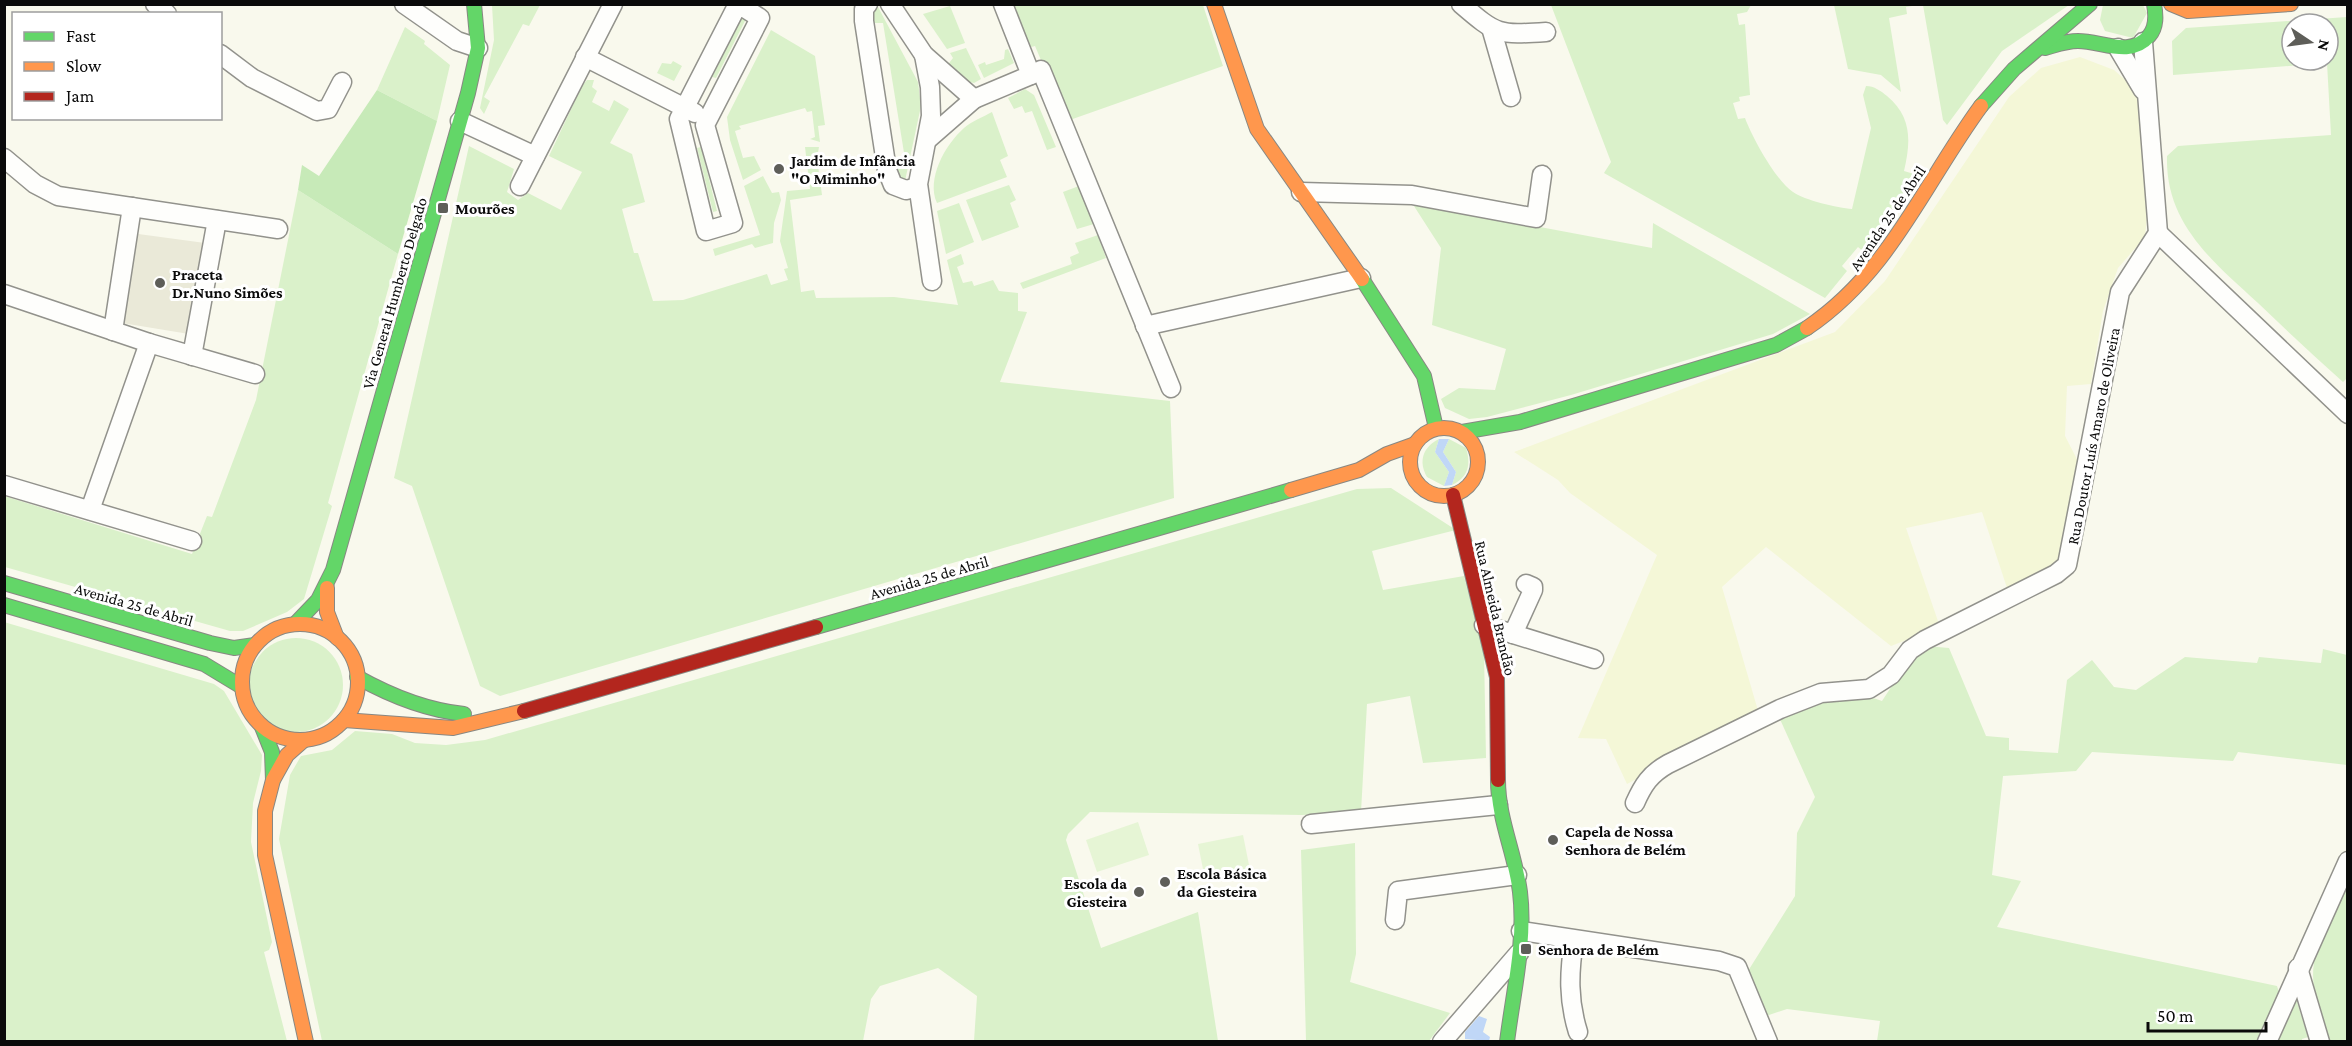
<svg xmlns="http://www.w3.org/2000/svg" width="2352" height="1046" viewBox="0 0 2352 1046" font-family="'Crimson Pro',serif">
<rect width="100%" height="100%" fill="#f9f9ed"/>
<path fill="#f4f7d7" d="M2080,57L2114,70L2138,91L2147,217L2145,237L2118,268L2103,311L2091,384L2067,386L2065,436L2080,465L2061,560L2008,591L1982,512L1906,528L1940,627L1891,646L1766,547L1722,587L1759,714L1627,784L1606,739L1578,738L1657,555L1570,493L1558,480L1514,452L1835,332L1885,281L2009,97L2041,68Z"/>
<g fill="#daf1ca" fill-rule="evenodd">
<path d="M492,5H540L529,26L523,24L484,97L490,101L484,114L480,108L494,40Z"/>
<path d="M1008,5H1203L1223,66L1067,121L1035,46L1024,49Z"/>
<path d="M1551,5H1751L1747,12L1737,14L1739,25L1745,24L1750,95L1739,97L1740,101L1733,103L1738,119L1745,118C1752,137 1776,181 1793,192C1804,200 1838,208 1852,209L1871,128L1863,95L1866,86C1874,86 1881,91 1887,96C1912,117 1911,141 1904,171L1914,174L1894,209L1864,252L1858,247L1842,266L1847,271L1825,298L1604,173L1611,162Z"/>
<path d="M1834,5H1918L1906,7L1907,14L1889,18L1901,92L1881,75L1848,69Z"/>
<path d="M1923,5V4L2069,5L2002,51L1947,125L1943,120Z"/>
<path d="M2103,5H2143L2147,13L2133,38L2105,31L2100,20Z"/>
<path d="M950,6L965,43L947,49L923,14Z"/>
<path d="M878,7L918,82L921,106L905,181L899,179L897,166L906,165L883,23H873L871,9Z"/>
<path d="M742,17L746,19L716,78L712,77Z"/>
<path d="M2347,17L2348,377L2343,382C2314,356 2286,330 2258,303C2212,261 2165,223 2167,156L2178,146L2331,135L2327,63L2173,75L2172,41L2186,28ZM2292,24H2328V60H2292Z"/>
<path d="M405,27L425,41L424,44L450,65L437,121L377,90Z"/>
<path d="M771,30L815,56L825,125L818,126L820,142L810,139L815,137L812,111L807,112L805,108L739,126L741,129L735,131L743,158L754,156L761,170L743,180L730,140L727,117Z"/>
<path d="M966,48L981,79L974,83L966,81L946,67L953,58L950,53Z"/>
<path d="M1008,49L1014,63L984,78L978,65L985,62L986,65L1004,59L1005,50Z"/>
<path d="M673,61L682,66L674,81L657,73L662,63L671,64Z"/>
<path d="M587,80H594L592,87L597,91L592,102L609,111L614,100L629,109L610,143L632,154L645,202L622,209L634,253H638L653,301L683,300L767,274L771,285L788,280L784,269L788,268L780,241L787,191L810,189L805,147H819L817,158L822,195L790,200L801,292L814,290L816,298L894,297L958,305L947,260L961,254L964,264L957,267L963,283L972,281L974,286L993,280L999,291L1018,293V311L1027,312L1000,382L1170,401L1174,498L500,696L480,686L412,486L394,478L469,146L514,169L507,192L518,200L528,193L561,210L582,172L549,156L582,86Z"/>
<path d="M1025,89L1034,95L1056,147L1047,150L1032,111L1025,113L1022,106L1014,109L1008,98Z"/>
<path d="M992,112L1008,156L1000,160L1007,177L937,203C926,179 945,145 964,128C972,121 983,117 992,112Z"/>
<path d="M701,147L717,211L713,212L697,148Z"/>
<path d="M763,176L772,193L779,192L781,200L774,223L773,243L755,248L752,244L715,256L713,249L760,235L744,186Z"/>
<path d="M1009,185L1016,200L1010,203L1019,227L982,241L966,200Z"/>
<path d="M1079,186L1094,224L1077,229L1063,192Z"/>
<path d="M298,190L398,254L328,503L332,506L304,599L287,612L243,631H230L5,567L4,496L192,554L207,516L212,517L256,400Z"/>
<path d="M959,203L974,242L946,254L937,211Z"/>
<path d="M1412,203L1652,248L1653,223L1810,314L1773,334L1571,395L1487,417L1469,419L1445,408L1441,399L1459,388L1495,390L1506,349L1432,325L1441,248Z"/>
<path d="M1098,235L1106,258L1023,289L1020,283L1072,264L1070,257L1079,253L1075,243Z"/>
<path d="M1439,439L1435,452L1449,472L1444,486L1427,477C1418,461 1423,447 1439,439Z"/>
<path d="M1449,439L1466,448C1471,464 1469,477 1452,485L1456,472L1443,452Z"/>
<path d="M1391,488L1456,530L1372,551L1383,590L1464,576L1484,653L1486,758L1423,763L1410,696L1367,704L1361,812L1302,815L1090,812L1068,834L1066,840L1101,948L1198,912L1218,1041H974L977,996L938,968L880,986L871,999L863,1041H322L279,839L290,775L301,756L332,750L355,731L392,734L415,743L446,745L485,740L1357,489Z"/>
<path d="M4,622L214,684L224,691L262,755L261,771L253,803L251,842L272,942L269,950L264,952L287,1041H5Z"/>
<circle cx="296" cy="685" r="47"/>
<path d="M1926,646L1949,648L1986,736L2009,738V750L2058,753L2067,680L2092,660L2114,687L2136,690L2185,657L2257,663L2259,657L2321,663L2323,649L2347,655V765L2238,752L2233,761L2092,752L2076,771L2003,776L1992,875L2021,881L1997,927L2277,986L2280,995L2260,1041H1877L1880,1021L1787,1009L1766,1016L1748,971L1795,896L1797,833L1815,797L1779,717C1810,705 1849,688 1882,701L1903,669Z"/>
<path d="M1355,843L1356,954L1350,982L1450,1013L1429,1041H1306L1301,850Z"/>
<path d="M2347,880V1041H2329C2324,1024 2317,1005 2314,987C2308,951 2333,912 2347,880Z"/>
<path d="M2296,999L2308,1037L2302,1039V1041L2275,1042Z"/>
</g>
<path fill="#c7eab8" d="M377,90L437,121L398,254L298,190L302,165L319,176Z"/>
<g fill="#e6f5d5">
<path d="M1138,822L1149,855L1097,872L1086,840Z"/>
<path d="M1243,835L1250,870L1205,879L1198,844Z"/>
</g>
<path fill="#eae9d8" d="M131,233L205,243L189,334L116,322Z"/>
<g fill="#c0d7f7">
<path d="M1439,439H1449L1443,452L1456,472L1452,485L1444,486L1449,472L1435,452Z"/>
<path d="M1479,1016L1487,1019L1483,1032L1490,1037L1489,1041L1465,1039V1032Z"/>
</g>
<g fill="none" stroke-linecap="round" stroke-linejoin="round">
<g stroke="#92928c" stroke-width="21">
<g id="street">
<path d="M155,4L167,14"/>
<path d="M404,4L457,41L478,48"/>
<path d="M738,4L760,18L705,125L733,223L706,231L679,119Z"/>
<path d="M868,4L864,9V21L887,170L893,185L906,190L918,187"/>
<path d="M890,4L924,55L974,99L1031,75L1003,4"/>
<path d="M1461,4C1497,35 1498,35 1546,32"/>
<path d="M1492,31L1511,97"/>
<path d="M2118,48L2143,90"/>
<path d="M220,54L252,78L317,111L328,109L342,82"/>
<path d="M924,55L930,87L931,116L918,184L932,281"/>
<path d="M585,57L695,113"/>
<path d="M1031,75L1041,70L1171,388"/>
<path d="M460,121L535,156"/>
<path d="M927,140L974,99"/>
<path d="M4,158L35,184L58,196L278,229"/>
<path d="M520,186L613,4"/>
<path d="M1301,192L1412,195L1536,218L1542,175"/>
<path d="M2158,233L2348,414"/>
<path d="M4,294L149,343L255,374"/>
<path d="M1145,326L1361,278"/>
<path d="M113,331L132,207"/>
<path d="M192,356L217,220"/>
<path d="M4,485L192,541"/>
<path d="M90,510L149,343"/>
<path d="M1484,625L1594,659"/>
<path d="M1513,634L1533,590V587L1526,584"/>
<path d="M1635,803C1643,785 1650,774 1668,764L1780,709L1821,693L1869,689L1891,675L1910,650L1925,640L2056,574L2067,565L2120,292L2158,233L2143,42"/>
<path d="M1311,824L1498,805"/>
<path d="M1395,920L1398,891L1517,875"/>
<path d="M1521,931L1719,961L1737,967L1768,1042"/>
<path d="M1574,940C1569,973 1568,1000 1578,1032"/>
<path d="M2298,968L2320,1042"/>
<path d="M1442,1042L1519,953"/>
<path d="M2267,1042L2348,861"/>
</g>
</g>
<g stroke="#888883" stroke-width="16">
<g id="fast">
<path d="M2045,48C2056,45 2066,41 2078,41C2102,41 2130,58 2149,36C2157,27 2156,15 2154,4"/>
<path d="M1981,106L2014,69L2090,4"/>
<path d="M1362,279L1424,376L1436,428"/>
<path d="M1462,432L1520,422L1776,345L1807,328"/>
<path d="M4,583L210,643L234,648L255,645"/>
<path d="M4,605L204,664L242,687"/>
<path d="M295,624L318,600L333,570L468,93L478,48L474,4"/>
<path d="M816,627L1291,490"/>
<path d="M357,677C391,696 425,710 464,714"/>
<path d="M262,727L272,752L273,780"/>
<path d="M1498,780C1498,819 1515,853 1520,892C1526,941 1513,993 1507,1042"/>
</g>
</g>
<g stroke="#888883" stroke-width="16">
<g id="slow">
<path d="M1214,4L1257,129L1362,279"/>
<path d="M2171,4L2188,11L2291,4"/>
<path d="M1807,328C1891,271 1923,185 1981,106"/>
<circle cx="1444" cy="462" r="34"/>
<path d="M1291,490L1359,470L1387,454L1415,444"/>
<path d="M327,588V612L337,638"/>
<circle cx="300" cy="682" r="58"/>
<path d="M344,720L453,728L524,711"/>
<path d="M304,740L287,755L273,780L265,811V855L306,1042"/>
</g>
</g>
<g stroke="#888883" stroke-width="16">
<g id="jam">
<path d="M1453,495L1497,677L1498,780"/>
<path d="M524,711L816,627"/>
</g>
</g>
<use href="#street" stroke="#fefefc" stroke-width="18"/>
<use href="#fast" stroke="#63d668" stroke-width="14"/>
<use href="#slow" stroke="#ff974d" stroke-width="14"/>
<use href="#jam" stroke="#b3261e" stroke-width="14"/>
</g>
<g fill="#5e5e59" stroke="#fff" stroke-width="2">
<circle cx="779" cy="169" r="6"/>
<rect x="437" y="202" width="12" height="12" rx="3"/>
<circle cx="160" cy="283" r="6"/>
<circle cx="1553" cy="840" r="6"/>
<circle cx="1165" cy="882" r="6"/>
<circle cx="1139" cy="892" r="6"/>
<rect x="1520" y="943" width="12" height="12" rx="3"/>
</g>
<g text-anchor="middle" stroke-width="6" stroke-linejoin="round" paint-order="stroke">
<g font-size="16" font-weight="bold" fill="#0a0a0a" stroke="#fff" text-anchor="start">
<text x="791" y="166">Jardim de Infância<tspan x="791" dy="18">"O Miminho"</tspan></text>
<text x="455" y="214">Mourões</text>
<text x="172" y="280">Praceta<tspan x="172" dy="18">Dr.Nuno Simões</tspan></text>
<text x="1565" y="837">Capela de Nossa<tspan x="1565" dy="18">Senhora de Belém</tspan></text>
<text x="1177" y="879">Escola Básica<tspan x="1177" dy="18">da Giesteira</tspan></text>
<text x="1127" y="889" text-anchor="end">Escola da<tspan x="1127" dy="18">Giesteira</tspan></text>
<text x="1538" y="955">Senhora de Belém</text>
</g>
<g font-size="16" fill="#0a0a0a" stroke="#fff">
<text transform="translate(1887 218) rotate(-56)" y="6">Avenida 25 de Abril</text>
<text transform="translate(394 293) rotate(-74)" y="6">Via General Humberto Delgado</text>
<text transform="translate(2093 436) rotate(-79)" y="6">Rua Doutor Luís Amaro de Oliveira</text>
<text transform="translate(929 577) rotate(-16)" y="6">Avenida 25 de Abril</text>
<text transform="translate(134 604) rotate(16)" y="6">Avenida 25 de Abril</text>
<text transform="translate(1496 608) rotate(77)" y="6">Rua Almeida Brandão</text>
</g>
</g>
<rect width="2352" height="1046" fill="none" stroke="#0a0a0a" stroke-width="12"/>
<rect x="12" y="12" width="210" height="108" fill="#ffffff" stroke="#9d9d9d" stroke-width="1.5"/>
<rect x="24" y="32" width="30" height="9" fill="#63d668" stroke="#9d9d9d" stroke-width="1.5"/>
<text x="66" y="42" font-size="18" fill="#0a0a0a">Fast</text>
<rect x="24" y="62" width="30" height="9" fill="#ff974d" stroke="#9d9d9d" stroke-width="1.5"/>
<text x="66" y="72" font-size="18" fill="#0a0a0a">Slow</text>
<rect x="24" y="92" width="30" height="9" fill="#b3261e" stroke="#9d9d9d" stroke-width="1.5"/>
<text x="66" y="102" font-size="18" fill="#0a0a0a">Jam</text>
<g transform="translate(2310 42) rotate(103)"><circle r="28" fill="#ffffff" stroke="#9d9d9d" stroke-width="1.5"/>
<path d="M0-4.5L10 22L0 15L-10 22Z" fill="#5e5e59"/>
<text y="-9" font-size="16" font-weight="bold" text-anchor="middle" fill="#0a0a0a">N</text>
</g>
<path d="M2148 1022v9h118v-9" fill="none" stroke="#0a0a0a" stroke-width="3"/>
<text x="2157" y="1022" font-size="18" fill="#0a0a0a" stroke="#ffffff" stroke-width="4.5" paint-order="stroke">50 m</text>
</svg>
